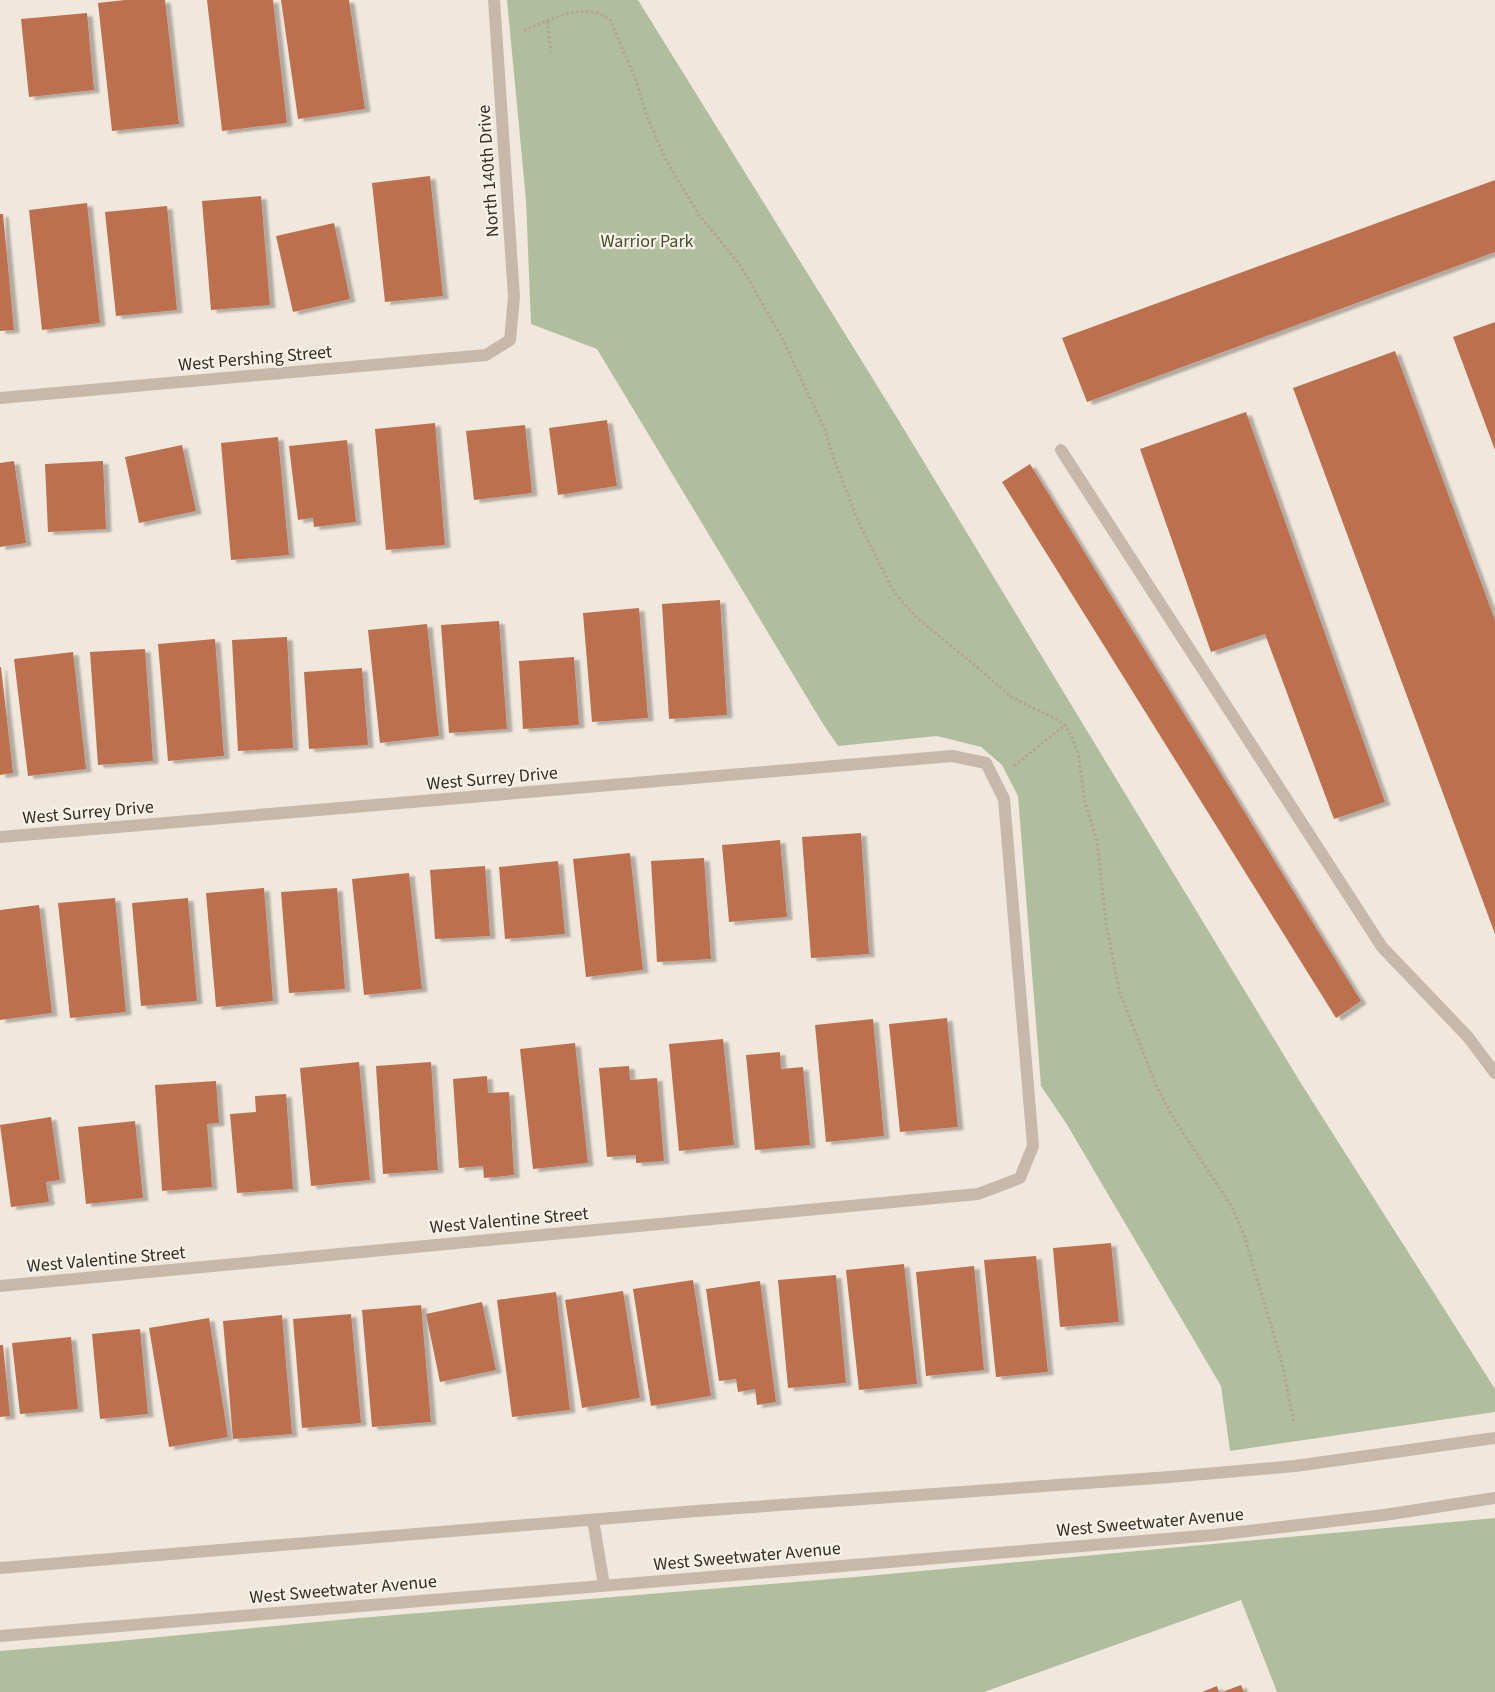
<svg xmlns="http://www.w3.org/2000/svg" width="1495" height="1692" viewBox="0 0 1495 1692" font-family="'Source Sans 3',sans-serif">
<defs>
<filter id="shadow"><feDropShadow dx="5.5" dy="3" stdDeviation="1" flood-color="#0004"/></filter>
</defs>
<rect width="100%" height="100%" fill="#f0e8dd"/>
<g fill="#b1be9e">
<path d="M507,0H638L899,421L1302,1085L1495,1389V1412L1230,1451L1221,1386L1066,1123L1041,1086L1018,796L1002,765L981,747L937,736L838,746L823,724L597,349L531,324L526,200Z"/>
<path d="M1495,1518V1692H1277L1241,1600L984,1692H0V1651L108,1642L359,1618L867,1576Z"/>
</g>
<g fill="#bd704e" filter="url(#shadow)">
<path d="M125,0H165L179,124L112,131L98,3Z"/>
<path d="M207,0H273L287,123L222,131Z"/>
<path d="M281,0H349L365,109L298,119Z"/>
<path d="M87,13L94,90L29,97L21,19Z"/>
<path d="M430,176L443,296L385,302L372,183Z"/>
<path d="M1495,180V252L1087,402L1062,338Z"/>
<path d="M261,196L270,305L211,310L202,201Z"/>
<path d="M87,203L100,323L42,330L29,210Z"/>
<path d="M167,206L177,310L116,316L105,212Z"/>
<path d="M0,214H3L14,330L0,331Z"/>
<path d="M334,223L350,299L293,312L276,236Z"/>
<path d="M1495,322V450L1453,337Z"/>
<path d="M1395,351L1495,620V934L1293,388Z"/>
<path d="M1246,412L1385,802L1334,819L1265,634L1211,652L1140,449Z"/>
<path d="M607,420L617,486L558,495L549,428Z"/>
<path d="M435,423L445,545L386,550L375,429Z"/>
<path d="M525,425L532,493L474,500L466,431Z"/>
<path d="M278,437L289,555L231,560L221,443Z"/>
<path d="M347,440L356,522L314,527L313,518L298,520L289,446Z"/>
<path d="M182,445L196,511L139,523L125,457Z"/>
<path d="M14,461L26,543L0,547V463Z"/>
<path d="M103,461L106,529L48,532L45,464Z"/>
<path d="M1030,464L1361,1001L1336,1018L1002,482Z"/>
<path d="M720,600L727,715L669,719L662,604Z"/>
<path d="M639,608L648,718L592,722L583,613Z"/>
<path d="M499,621L507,729L449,733L441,625Z"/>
<path d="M427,624L439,736L380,743L368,630Z"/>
<path d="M287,637L293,748L238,751L232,640Z"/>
<path d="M215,639L224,756L168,761L158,644Z"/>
<path d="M145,649L153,761L98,765L90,652Z"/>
<path d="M73,652L86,769L28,776L14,659Z"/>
<path d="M574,657L579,725L523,729L519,661Z"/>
<path d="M0,667H1L13,773L0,775Z"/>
<path d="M362,668L368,745L309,749L304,672Z"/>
<path d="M861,833L869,954L811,958L802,837Z"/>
<path d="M780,840L787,917L729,922L722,845Z"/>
<path d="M630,853L643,970L586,977L573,859Z"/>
<path d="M704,858L711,959L657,962L651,861Z"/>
<path d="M558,861L565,934L505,939L499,867Z"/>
<path d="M485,866L490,936L435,939L430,870Z"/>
<path d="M409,873L422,989L364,995L352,879Z"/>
<path d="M264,888L273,1001L216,1007L206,893Z"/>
<path d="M337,888L345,989L289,993L281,892Z"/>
<path d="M115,898L126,1012L70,1018L58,903Z"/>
<path d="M188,898L197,1001L141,1006L132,903Z"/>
<path d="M39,905L52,1013L0,1020V910Z"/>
<path d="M947,1018L958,1127L900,1132L889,1024Z"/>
<path d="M873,1019L884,1136L826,1142L815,1025Z"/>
<path d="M723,1039L734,1145L679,1151L669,1044Z"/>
<path d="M575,1043L588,1163L533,1169L520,1049Z"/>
<path d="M780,1052L781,1069L803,1067L810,1145L755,1150L746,1055Z"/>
<path d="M359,1062L370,1180L311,1186L300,1068Z"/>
<path d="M431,1062L438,1170L383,1174L376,1066Z"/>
<path d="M629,1066L630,1080L657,1078L664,1161L636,1163V1155L607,1157L599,1068Z"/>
<path d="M487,1076L488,1093L509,1092L514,1175L484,1178L483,1166L459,1168L453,1079Z"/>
<path d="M216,1081L219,1123L207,1124L212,1187L162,1191L155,1085Z"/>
<path d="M286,1094L293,1189L237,1193L230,1114L256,1112L255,1096Z"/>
<path d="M51,1117L60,1180L46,1182L49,1202L11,1207L0,1125Z"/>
<path d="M135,1121L143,1198L86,1204L78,1127Z"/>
<path d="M1111,1243L1119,1322L1060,1327L1053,1248Z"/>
<path d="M1036,1256L1048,1372L996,1377L984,1260Z"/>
<path d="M904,1264L917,1384L859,1390L846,1270Z"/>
<path d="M974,1266L984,1370L926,1376L916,1272Z"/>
<path d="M836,1275L846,1383L788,1388L778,1280Z"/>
<path d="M693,1280L711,1396L651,1406L633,1289Z"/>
<path d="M760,1281L776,1402L757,1405L755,1389L738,1392L736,1379L719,1381L706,1289Z"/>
<path d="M623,1291L640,1398L582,1408L565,1300Z"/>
<path d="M556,1292L570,1410L512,1417L497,1300Z"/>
<path d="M482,1302L496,1370L440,1382L426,1314Z"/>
<path d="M421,1305L431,1422L372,1427L362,1310Z"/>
<path d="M351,1314L361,1423L302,1428L293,1319Z"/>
<path d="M282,1315L292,1434L233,1439L223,1321Z"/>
<path d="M209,1318L228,1437L169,1447L149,1328Z"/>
<path d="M140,1329L148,1414L100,1419L92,1334Z"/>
<path d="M71,1337L78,1409L20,1414L12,1343Z"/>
<path d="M0,1345H3L10,1416L0,1417Z"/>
<path d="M1241,1685L1244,1692H1222Z"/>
<path d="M1217,1686L1219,1692H1202Z"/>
</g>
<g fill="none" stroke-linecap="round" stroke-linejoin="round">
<g stroke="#b3a394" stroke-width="3" stroke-dasharray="2.5 2.5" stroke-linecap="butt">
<path d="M547,21L551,52"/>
<path d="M524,30C551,20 585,0 610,20L636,80L646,114L667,162L699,215L740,265L781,336L825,430L833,457L859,523L894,592L917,618L971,662L1011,697L1056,719L1065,725L1071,735L1078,753L1085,802L1097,841L1106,923L1119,990L1156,1085L1172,1116L1232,1207L1244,1235L1281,1359L1294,1423"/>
<path d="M1014,766L1065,725"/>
</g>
<g stroke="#c7b9a9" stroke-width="12">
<path d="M0,398L486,355L510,340L514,297L494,0"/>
<path d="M1061,450L1382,947L1468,1037L1495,1073"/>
<path d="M0,837L952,756L986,763L1004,799L1033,1146L1020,1178L978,1194L0,1286"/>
<path d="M593,1520L604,1585"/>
<path d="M0,1568L697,1511L1170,1477L1295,1466L1495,1438"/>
<path d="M0,1636L1214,1535L1384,1515L1495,1498"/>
</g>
</g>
<g text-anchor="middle" stroke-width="4.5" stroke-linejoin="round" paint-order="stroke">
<g font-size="18" fill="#352d29" stroke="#f8f2e9">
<text transform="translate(488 171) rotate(-94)" y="6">North 140th Drive</text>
<text transform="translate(255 358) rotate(-5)" y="6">West Pershing Street</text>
<text transform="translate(492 778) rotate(-5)" y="6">West Surrey Drive</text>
<text transform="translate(88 812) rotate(-5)" y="6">West Surrey Drive</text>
<text transform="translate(509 1220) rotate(-5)" y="6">West Valentine Street</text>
<text transform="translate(106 1259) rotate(-5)" y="6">West Valentine Street</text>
<text transform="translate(1150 1522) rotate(-5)" y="6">West Sweetwater Avenue</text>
<text transform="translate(747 1556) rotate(-5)" y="6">West Sweetwater Avenue</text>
<text transform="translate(343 1589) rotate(-5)" y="6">West Sweetwater Avenue</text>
</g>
<g font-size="18" fill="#43522e" stroke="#f8f2e9">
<text x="647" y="247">Warrior Park</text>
</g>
</g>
</svg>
